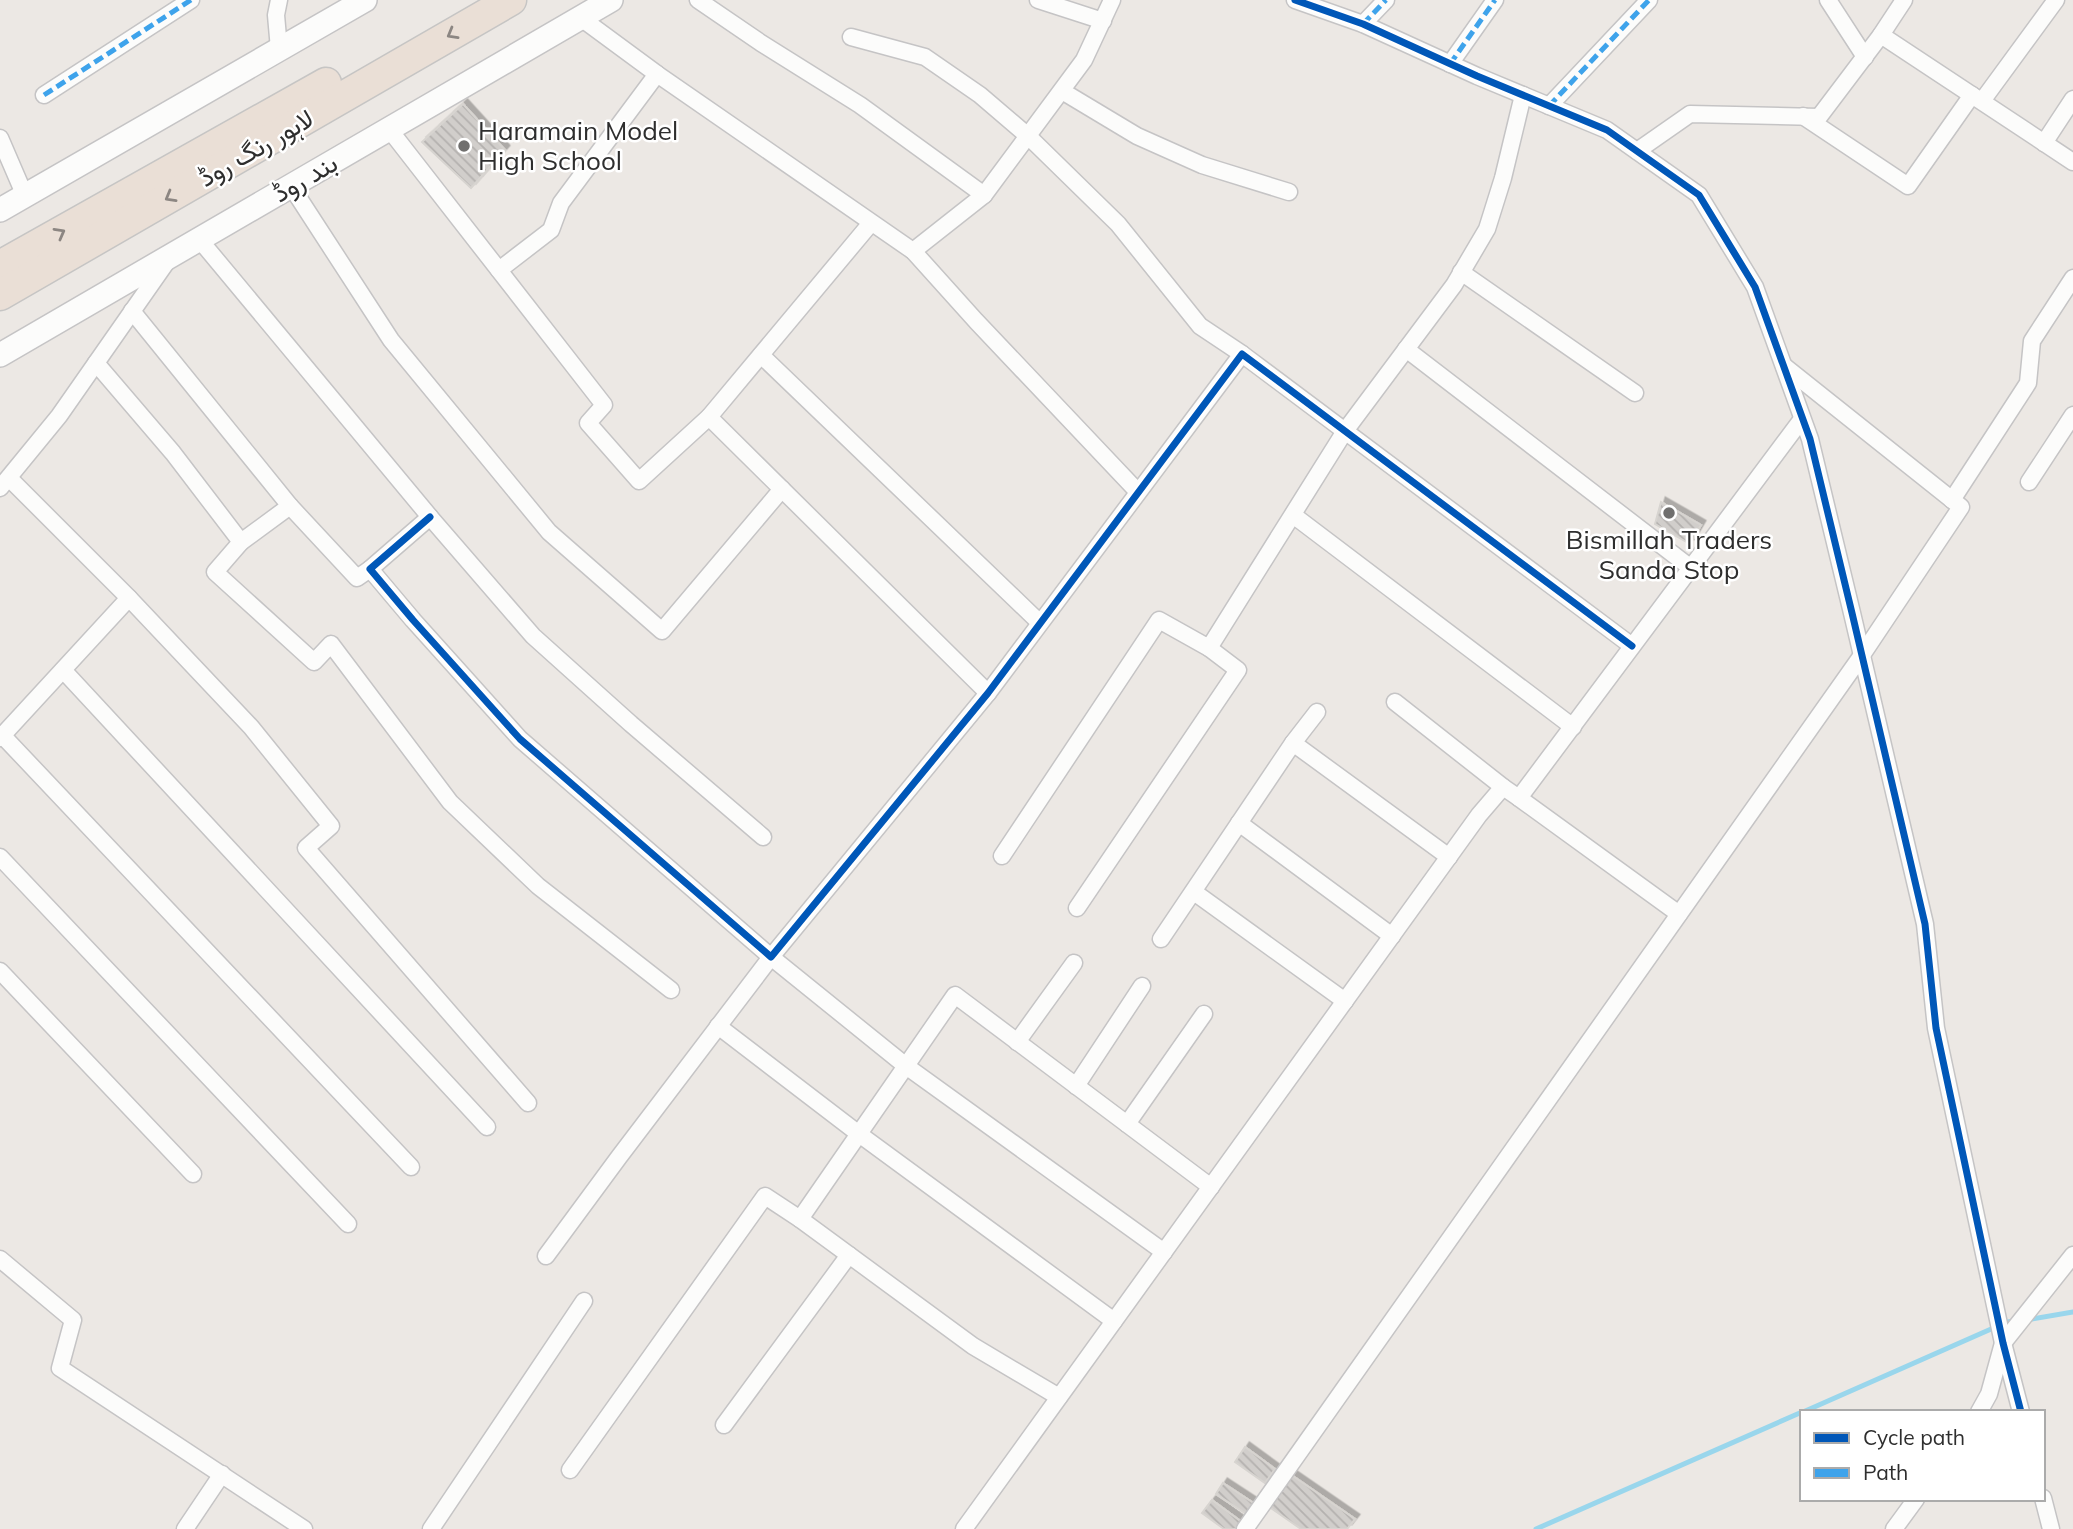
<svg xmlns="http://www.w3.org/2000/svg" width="2073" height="1529" viewBox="0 0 2073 1529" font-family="Mulish,Vazirmatn,sans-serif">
<defs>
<pattern id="building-back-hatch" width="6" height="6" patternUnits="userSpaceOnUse" patternTransform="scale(1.75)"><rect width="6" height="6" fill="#d1cecb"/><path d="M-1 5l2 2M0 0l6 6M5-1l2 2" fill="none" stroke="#b4b1af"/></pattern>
<filter id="shadow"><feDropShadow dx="4.5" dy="-4.5" stdDeviation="0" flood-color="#0004"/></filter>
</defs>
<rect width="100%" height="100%" fill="#ece8e4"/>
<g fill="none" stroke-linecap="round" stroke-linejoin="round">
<g stroke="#99d6ec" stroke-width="5">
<path d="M2026,1320L2073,1312"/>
<path d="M1803,1412L2007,1322L2016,1321"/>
<path d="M1536,1529L1802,1412"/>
</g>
</g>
<g fill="url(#building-back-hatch)" stroke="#d7d4d0" stroke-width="2" filter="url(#shadow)">
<path d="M463,104L505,150L471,188L422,142Z"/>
<path d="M1661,502L1701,525L1690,544L1655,524Z"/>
<path d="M1245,1447L1275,1469L1265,1483L1235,1462Z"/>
<path d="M1290,1474L1355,1519L1347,1529H1301L1268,1506Z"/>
<path d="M1223,1483L1255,1504L1248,1515L1216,1494Z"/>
<path d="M1212,1500L1243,1523L1239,1529H1224L1202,1513Z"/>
</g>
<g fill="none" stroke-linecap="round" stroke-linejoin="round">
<g stroke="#c5c4c5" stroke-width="19">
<g id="minor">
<path d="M698,0L761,43L860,105L984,195"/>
<path d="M1038,0L1103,21"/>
<path d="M1295,0L1363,24L1477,76L1607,130L1699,195L1755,287L1810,439L1852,613L1925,924L1936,1028L2003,1343L2021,1412"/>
<path d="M1828,0L1865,57"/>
<path d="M1363,24L1386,0"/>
<path d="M1881,35L1904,0"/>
<path d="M851,37L925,57L980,95L1028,136L1118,224L1200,326L1242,354"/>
<path d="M279,49L276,15L279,0"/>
<path d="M1450,64L1495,0"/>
<path d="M657,74L913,251L976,321L1138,492"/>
<path d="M1062,91L1137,136L1202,165L1289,192"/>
<path d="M44,95L191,0"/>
<path d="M1982,101L2056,0"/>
<path d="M1549,106L1649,0"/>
<path d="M1803,116L1908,186L1972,95"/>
<path d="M389,129L604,405L588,423L639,481L709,417L988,693"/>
<path d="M0,138L25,196"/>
<path d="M2044,143L2073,99"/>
<path d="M1637,151L1690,114L1819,117L1881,35L2073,162"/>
<path d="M291,186L391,340L549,532L662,631L782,489"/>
<path d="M199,239L430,517L533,636L631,724L763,837"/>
<path d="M913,251L984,195L1084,60L1112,0"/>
<path d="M499,270L551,230L561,203L657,74L581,18"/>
<path d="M1461,272L1635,393"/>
<path d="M132,311L290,506"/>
<path d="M1406,349L1691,568"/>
<path d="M761,355L1040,623"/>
<path d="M96,363L173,453L241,542L290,506L357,578L370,569"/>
<path d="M709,417L871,223"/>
<path d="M2029,482L2073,415"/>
<path d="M0,488L59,416L168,260"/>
<path d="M1952,500L2028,383L2032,341L2073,278"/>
<path d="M1293,515L1573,727"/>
<path d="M430,517L370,569L413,620L520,739L771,957L988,693L1242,354L1632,646"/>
<path d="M241,542L215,572L314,662L331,644L450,802L538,886L671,990"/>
<path d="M129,598L251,727L331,826L306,848L528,1103"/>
<path d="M63,670L487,1127"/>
<path d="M1395,702L1503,787"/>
<path d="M3,736L411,1167"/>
<path d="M0,738L129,598L9,478"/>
<path d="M1293,743L1449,857"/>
<path d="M1519,798L1679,914"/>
<path d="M1239,823L1392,936"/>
<path d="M1002,856L1159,620L1209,648L1345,431L1454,285L1487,229L1503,178L1523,95"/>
<path d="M0,857L348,1224"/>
<path d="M1194,892L1345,1001"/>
<path d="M1077,908L1238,670L1209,648"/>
<path d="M1161,939L1293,743L1317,712"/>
<path d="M0,971L193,1174"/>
<path d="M718,1026L859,1134L1114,1321"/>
<path d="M1017,1042L1074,963"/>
<path d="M1076,1086L1142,986"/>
<path d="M1127,1124L1204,1014"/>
<path d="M546,1256L619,1157L771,957L906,1066L1164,1252"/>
<path d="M0,1259L73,1320L60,1368L304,1529"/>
<path d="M1059,1397L973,1346L800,1219L955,995L1211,1187"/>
<path d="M1979,1412L1989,1394L2003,1343L2073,1255"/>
<path d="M724,1425L849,1255"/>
<path d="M570,1470L765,1196L800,1219"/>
<path d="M2043,1498L2051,1529"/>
<path d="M185,1529L222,1474"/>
<path d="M431,1529L584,1301"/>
<path d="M964,1529L1479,815L1503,787L1519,798L1802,419"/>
<path d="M1245,1529L1862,655L1961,507L1784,366"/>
<path d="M1894,1529L1916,1499"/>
</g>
</g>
<g stroke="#c5c4c5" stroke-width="26">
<g id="secondary">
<path d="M0,210L365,0"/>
<path d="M0,355L611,0"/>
</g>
</g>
<g stroke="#c6c5c4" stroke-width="33">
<g id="motorway">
<path d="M0,266L326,83"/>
<path d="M0,295L511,0"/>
</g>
</g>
<use href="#minor" stroke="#fcfcfb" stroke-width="16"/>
<use href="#secondary" stroke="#fcfcfb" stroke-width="23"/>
<use href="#motorway" stroke="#eadfd6" stroke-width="30"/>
<g stroke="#3ea3eb" stroke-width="5" stroke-dasharray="10 5" stroke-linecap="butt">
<path d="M1363,24L1386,0"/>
<path d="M1450,64L1495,0"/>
<path d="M44,95L191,0"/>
<path d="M1549,106L1649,0"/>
</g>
<g stroke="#fff" stroke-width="11">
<g id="cycleway">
<path d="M1295,0L1363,24L1477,76L1607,130L1699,195L1755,287L1810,439L1852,613L1925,924L1936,1028L2003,1343L2021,1412"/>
<path d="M430,517L370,569L413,620L520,739L771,957L988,693L1242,354L1632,646"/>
</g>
</g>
<use href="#cycleway" stroke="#0057b8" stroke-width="7"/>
</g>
<defs><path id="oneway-chevron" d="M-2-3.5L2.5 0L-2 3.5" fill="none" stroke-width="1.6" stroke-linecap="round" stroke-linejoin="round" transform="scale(1.75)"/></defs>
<g stroke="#8c8682">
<use href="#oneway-chevron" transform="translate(452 34) rotate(150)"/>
<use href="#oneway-chevron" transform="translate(170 197) rotate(150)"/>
<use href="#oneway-chevron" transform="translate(60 233) rotate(-29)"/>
</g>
<g fill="#706f6e" stroke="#fff" stroke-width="2.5">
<circle cx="464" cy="146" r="7"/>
<circle cx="1669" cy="513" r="7"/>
</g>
<g text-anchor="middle" stroke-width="5" stroke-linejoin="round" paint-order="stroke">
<g font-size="26" fill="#2e2e2e" stroke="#fff" text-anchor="start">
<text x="478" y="140">Haramain Model<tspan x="478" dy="30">High School</tspan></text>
<text x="1669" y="549" text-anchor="middle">Bismillah Traders<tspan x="1669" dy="30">Sanda Stop</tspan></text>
</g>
<g font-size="26" fill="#2e2e2e" stroke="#fff">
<text transform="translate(256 148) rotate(-30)" y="9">لاہور رنگ روڈ</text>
<text transform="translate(305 178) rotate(-30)" y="9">بند روڈ</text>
</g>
</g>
<rect x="1800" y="1410" width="245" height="91" fill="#ffffff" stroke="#ababab" stroke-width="2"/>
<rect x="1814" y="1433" width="35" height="10" fill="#0057b8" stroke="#ababab" stroke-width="2"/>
<text x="1863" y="1445" font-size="21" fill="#2e2e2e">Cycle path</text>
<rect x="1814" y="1468" width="35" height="10" fill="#3ea3eb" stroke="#ababab" stroke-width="2"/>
<text x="1863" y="1480" font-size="21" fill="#2e2e2e">Path</text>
</svg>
